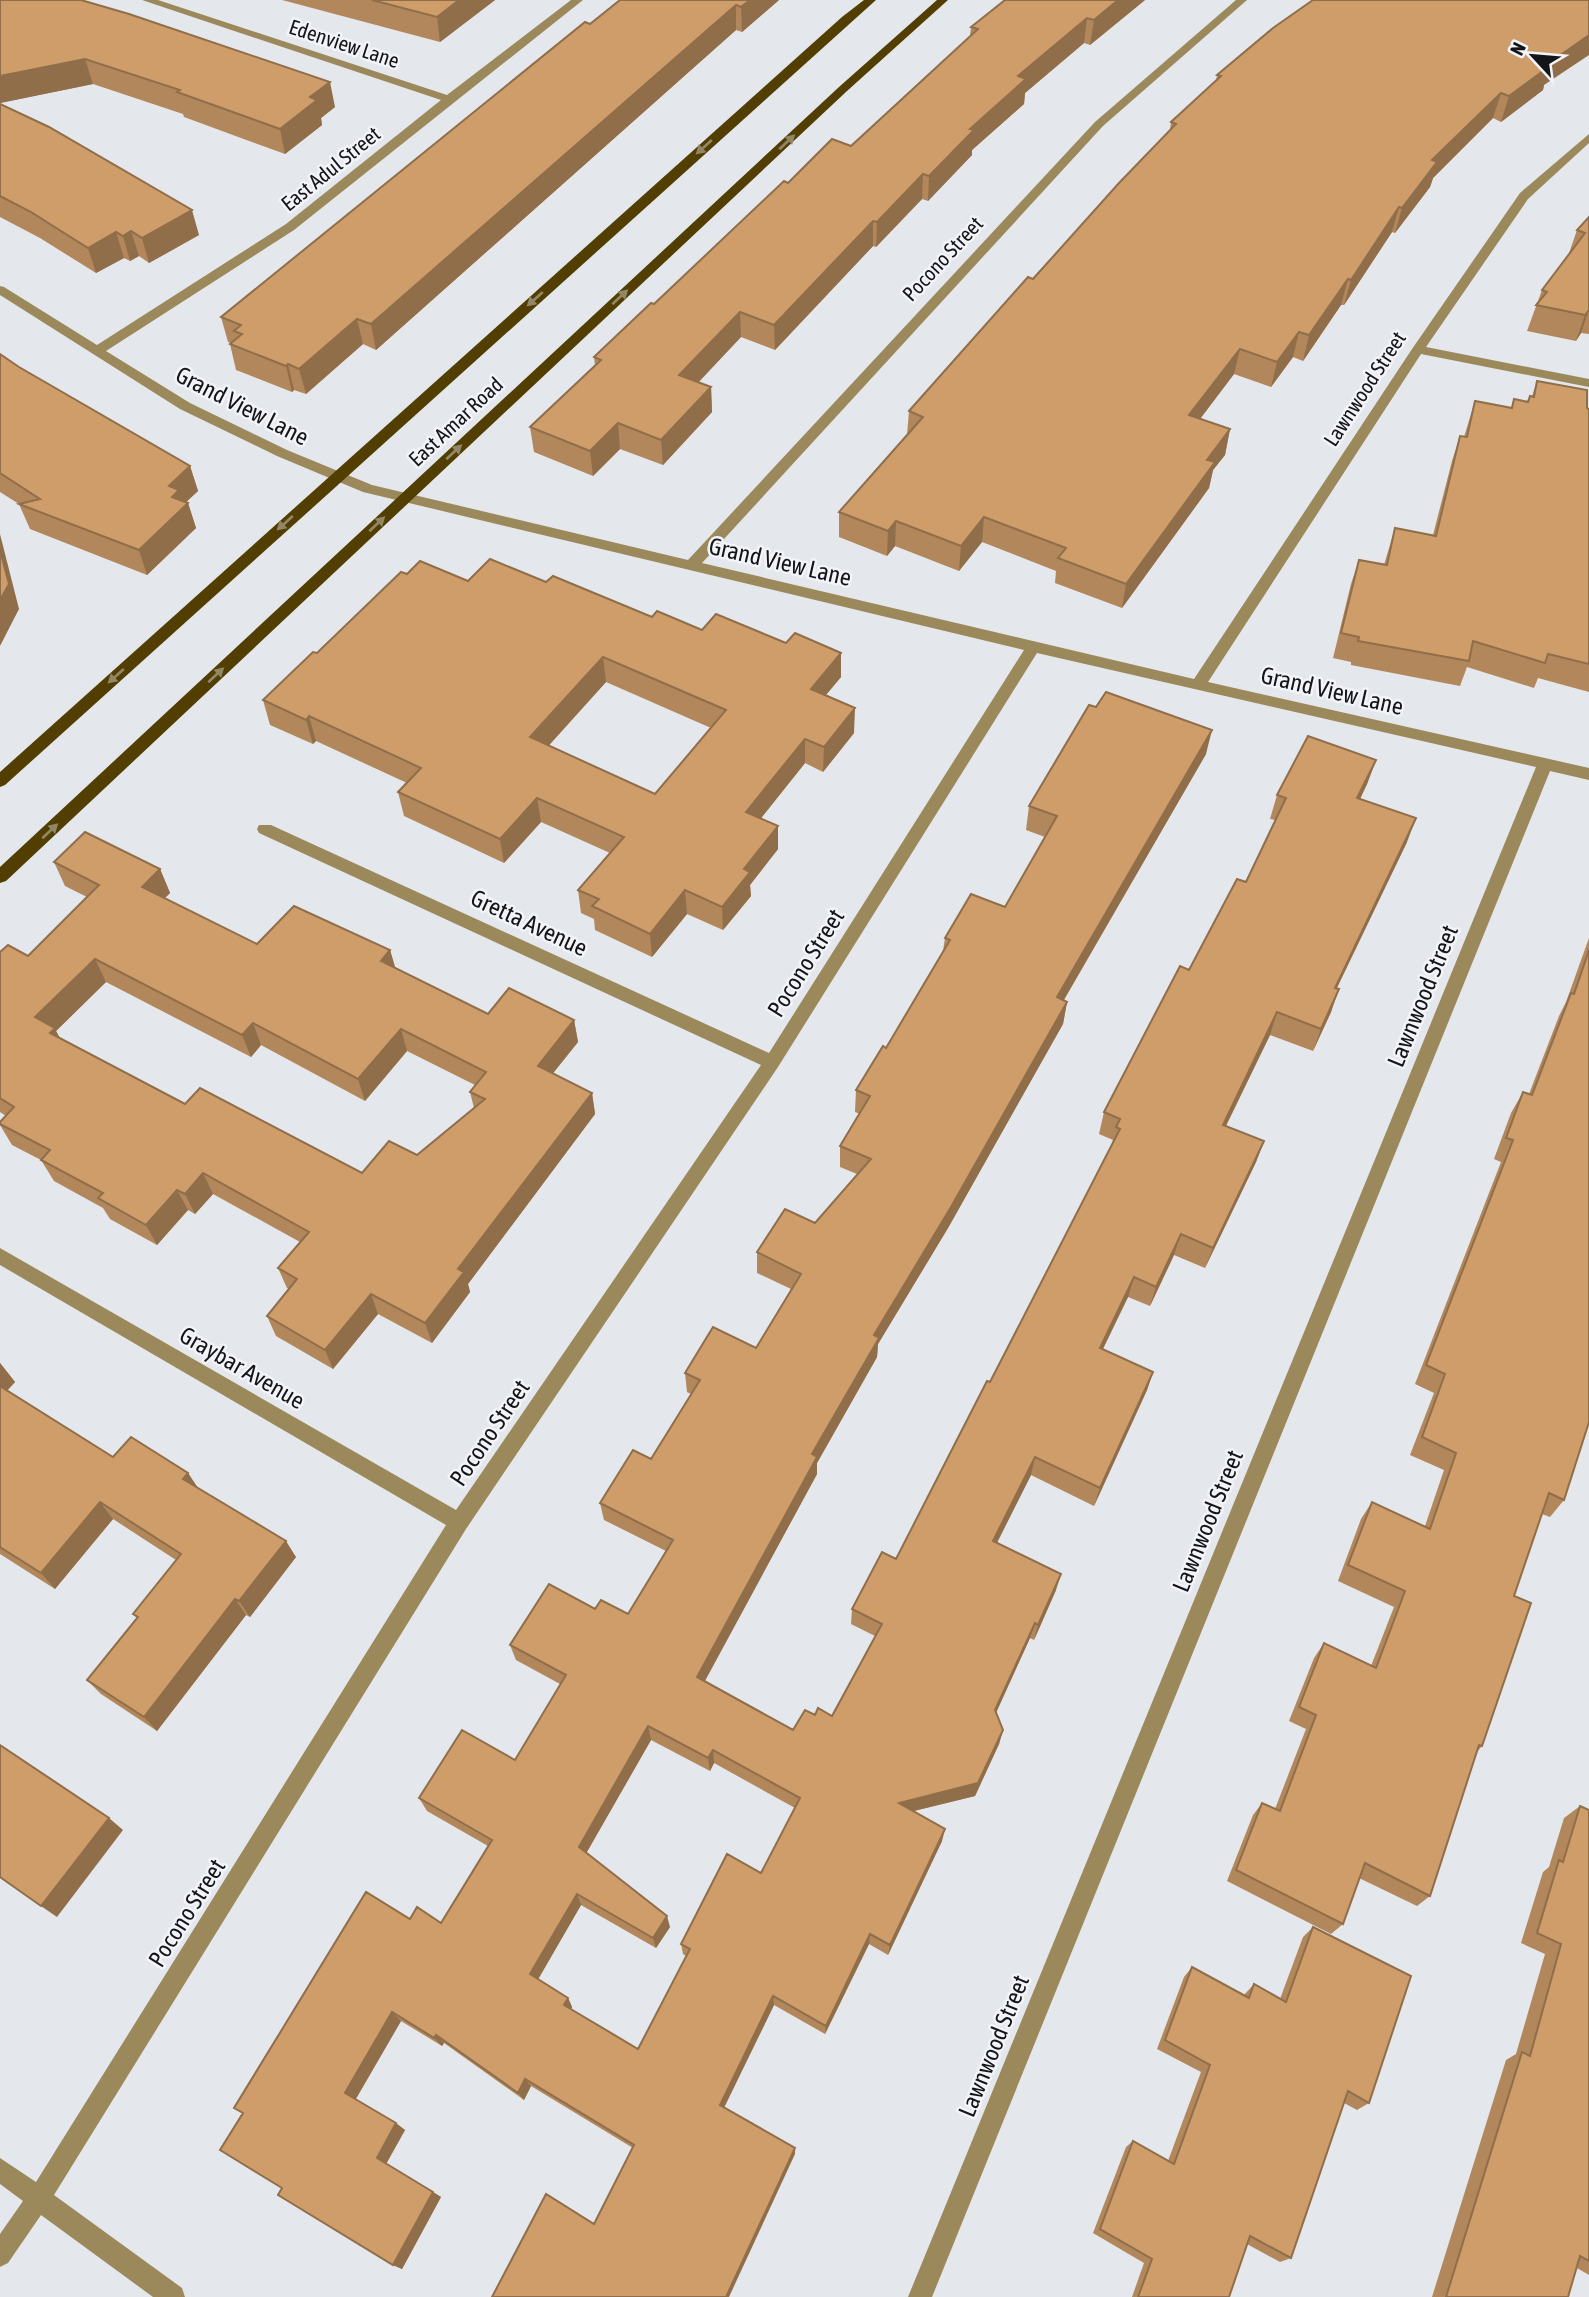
<svg xmlns="http://www.w3.org/2000/svg" width="1589" height="2297" viewBox="0 0 1589 2297" font-family="'Asap Condensed',sans-serif">
<rect width="100%" height="100%" fill="#e4e7ec"/>
<g fill="none" stroke-linecap="round" stroke-linejoin="round">
<path fill="#9c895b" fill-rule="evenodd" d="M142,0H158L447,95L571,0H583L294,230L106,351L190,403L287,450L372,485L688,560L1095,122L1236,0H1247L1103,126L702,563L1194,679L1412,349L1520,193L1589,134V143L1528,199L1426,347L1589,379V387L1421,354L1208,682L1589,768V780L1550,771L932,2297H908L1536,767L1037,653L778,1067L466,1529L54,2195L182,2288L185,2297H153L41,2215L8,2263L0,2267V2234L23,2201L0,2184V2158L36,2182L446,1525L0,1265V1248L456,1510L761,1065L259,833L257,829L259,825H271L769,1053L1024,650L363,492L277,456L180,409L0,295V286L4,287L97,345L286,224L441,100Z"/>
<g fill="#523e01" fill-rule="evenodd">
<path d="M864,0H876L5,785L0,787V772L842,17Z"/>
<path d="M937,0H948L847,91L6,881L0,883V867L839,87Z"/>
</g>
</g>
<g fill="#b1875b" fill-rule="evenodd">
<path d="M0,0L335,107L321,118L322,125L285,154L184,117L183,114L93,84L0,103Z"/>
<path d="M282,0H495L440,42Z"/>
<path d="M620,0H779L742,32L736,30L376,350L363,344L306,394L294,390L292,392L236,370L230,344L231,343L228,342L221,317Z"/>
<path d="M1145,0L1090,45L1084,43L1025,93L1024,104L972,150V155L928,201L922,199L876,247L873,246L775,350L741,337L698,382L711,387L712,412L663,465L620,449L593,476L534,452L530,427L595,366L594,357L654,304L788,183L851,146L970,36L971,27Z"/>
<path d="M1217,75L1544,85L1543,90L1501,122L1493,118L1433,178L1430,187L1395,233L1392,232L1344,305H1341L1303,361L1293,357L1271,387L1234,374L1200,419L1230,429L1225,455L1213,470L1209,488L1122,608L1055,583L1056,571L982,542L959,571L895,546L887,556L839,537V512L907,435L909,411L1170,130L1171,122L1216,81Z"/>
<path d="M0,104L199,235L149,263L139,256L130,261L124,258L96,273L40,238L0,217Z"/>
<path d="M1589,217V334L1581,333L1576,341L1527,331L1542,290L1568,256L1577,230Z"/>
<path d="M0,354L19,367L190,466L198,491L186,502L188,503L196,528L147,575L30,529L19,504L0,492Z"/>
<path d="M1537,381L1589,409V692L1538,678L1534,688L1467,667L1460,686L1351,665V662L1333,658L1351,584L1359,560L1384,565L1395,528L1433,535L1452,461L1460,436L1464,437L1475,401L1511,408L1514,399L1527,402L1530,396H1532Z"/>
<path d="M407,574L468,581L546,582L652,617L702,630L841,653V677L825,696L854,733L823,772L805,763L761,818L778,826V849L750,885L751,896L723,930L687,914L652,957L595,930L594,919L581,913L578,890L610,853L541,822L504,863L404,816L398,792L407,783L316,741L313,744L270,725L263,700ZM606,682L711,728L655,794L548,746Z"/>
<path d="M1206,754L1064,1000L1067,1002L1063,1024L948,1228L878,1344L877,1357L817,1463V1474L704,1681L793,1730L815,1715L832,1716L875,1636L851,1624L852,1609L896,1559L990,1382L1111,1147L1113,1140L1099,1134L1104,1112L1189,970L1246,882L1276,820L1270,819L1277,795L1376,760L1367,784L1360,799L1407,842L1337,988L1331,1012L1313,1051L1270,1035L1226,1126L1264,1141L1256,1162L1205,1268L1174,1255L1150,1306L1128,1297L1103,1349L1153,1372L1147,1390L1094,1506L1031,1475L997,1543L1056,1590L1034,1640L1030,1638L996,1712L1003,1730L999,1744L975,1796L914,1811L942,1841L888,1955L869,1944L825,2034L774,2005L724,2107L795,2154L594,2224L633,2148L531,2086L524,2100L444,2043L442,2046L401,2021L356,2099L405,2130L386,2164L441,2197L402,2269L393,2265L278,2195L410,1919L441,1923L488,1846L427,1811L419,1798L515,1760L560,1684L516,1660L510,1645L595,1609L628,1614L666,1551L604,1520L600,1503L651,1459L691,1394L687,1392L685,1373L756,1348L791,1289L757,1273V1252L815,1223L857,1174L840,1167V1146L860,1114L855,1112L856,1090L886,1048L943,951L945,938L1005,907L1045,837L1026,830L1029,806ZM651,1740L710,1771L714,1763L795,1808L761,1873L681,1944L683,1954L686,1956L638,2049L571,2009L572,2007L568,1998L538,1979L581,1905L656,1948L670,1927L586,1853Z"/>
<path d="M54,862L160,869L170,893L165,898L257,944L390,950L395,969L488,1014L574,1020L578,1042L553,1073L592,1093L595,1114L468,1284L470,1292L432,1343L378,1314L333,1369L276,1336L267,1316L289,1289L287,1288L278,1268L300,1242L213,1194L195,1214L188,1210L157,1245L110,1219L103,1208L54,1181L41,1160L12,1145L0,1125V1122L6,1116L0,1112V952L28,956L87,897L65,886ZM106,982L251,1057L261,1045L365,1101L407,1051L475,1085L470,1092L474,1108L417,1155L362,1173L185,1104L60,1038L56,1031Z"/>
<path d="M1589,938V1422L1564,1500L1550,1517L1542,1514L1514,1596L1482,1746L1476,1753L1430,1896L1417,1906L1359,1878L1343,1924L1331,1934L1227,1881L1253,1815L1262,1803L1275,1809L1306,1729L1289,1721L1314,1658L1324,1643L1371,1666L1394,1607L1338,1581L1361,1519L1372,1502L1425,1526L1444,1470L1410,1455L1434,1393L1415,1384L1501,1162L1494,1159L1511,1113L1523,1092L1529,1094L1559,1016L1566,1002Z"/>
<path d="M0,1363L15,1382L7,1391L113,1457L188,1473L198,1488L296,1557L250,1617L246,1615L157,1731L101,1694L87,1680L137,1618L133,1614L176,1560L113,1519L55,1589L0,1554Z"/>
<path d="M1580,1806L1589,1810V2275L1577,2268L1568,2297H1432L1506,2060L1516,2054L1545,1954L1521,1943L1543,1872L1549,1867L1564,1818Z"/>
<path d="M1313,1927L1369,2103L1357,2110L1344,2103L1291,2258L1280,2262L1247,2244L1229,2297H1132L1144,2263L1093,2233L1126,2147L1133,2141L1168,2161L1201,2072L1157,2049L1184,1977L1192,1967L1244,1995L1254,1984L1280,1999L1303,1937Z"/>
</g>
<g fill="#906e4a">
<path d="M459,0H495L440,42L437,17Z"/>
<path d="M750,0H779L742,32L741,7Z"/>
<path d="M1118,0H1145L1090,45L1094,20Z"/>
<path d="M736,5V30L376,350L371,324Z"/>
<path d="M1087,18L1084,43L1025,93L1024,104L972,150V155L928,201L929,176L1018,76Z"/>
<path d="M1589,35V55L1544,85L1543,90L1501,122L1509,96L1548,64Z"/>
<path d="M85,59L93,84L0,103V76Z"/>
<path d="M330,82L335,107L321,118L322,125L285,154L280,129L310,97Z"/>
<path d="M1501,93L1493,118L1433,178L1430,187L1395,233L1402,208L1432,160Z"/>
<path d="M923,174L922,199L876,247L877,222Z"/>
<path d="M1399,207L1392,232L1344,305L1351,280Z"/>
<path d="M192,210L199,235L149,263L142,238Z"/>
<path d="M873,221V246L775,350L774,325Z"/>
<path d="M131,231L139,256L130,261L123,236Z"/>
<path d="M116,232L124,258L96,273L88,248Z"/>
<path d="M1348,279L1341,305L1303,361L1309,335Z"/>
<path d="M1589,310L1581,333L1576,341L1585,315Z"/>
<path d="M740,312L741,337L681,401L679,375Z"/>
<path d="M357,319L363,344L306,394L299,369Z"/>
<path d="M1299,332L1293,357L1271,387L1277,362Z"/>
<path d="M1240,349L1234,374L1184,440L1189,415Z"/>
<path d="M288,364L294,390L292,392L286,366Z"/>
<path d="M711,387L712,412L663,465L661,440Z"/>
<path d="M618,423L620,449L593,476L590,451Z"/>
<path d="M1230,429L1225,455L1213,470L1209,488L1122,608L1126,584L1207,460Z"/>
<path d="M190,466L198,491L184,504L188,503L196,528L147,575L139,550L169,486Z"/>
<path d="M984,517L982,542L959,571L961,546Z"/>
<path d="M896,521L895,546L887,556L888,531Z"/>
<path d="M0,534L19,609L0,646Z"/>
<path d="M841,653V677L810,714L811,689Z"/>
<path d="M603,657L606,682L534,762L530,737Z"/>
<path d="M855,708L854,733L823,772L824,747Z"/>
<path d="M309,716L316,741L313,744L306,720Z"/>
<path d="M1212,730L1206,754L1052,1020L1057,997Z"/>
<path d="M805,739V763L747,836L746,812Z"/>
<path d="M1376,760L1367,784L1349,822L1357,798Z"/>
<path d="M537,798L541,822L504,863L500,839Z"/>
<path d="M1416,818L1407,842L1326,1010L1335,988Z"/>
<path d="M778,826V849L750,885L751,896L723,930L722,907L744,869Z"/>
<path d="M160,869L170,893L152,910L142,887Z"/>
<path d="M685,890L687,914L652,957L650,934Z"/>
<path d="M390,950L397,973L381,961Z"/>
<path d="M95,959L106,982L56,1031L66,1050L35,1017Z"/>
<path d="M1339,989L1331,1012L1313,1051L1321,1029Z"/>
<path d="M1067,1002L1063,1024L948,1228L878,1344L877,1357L817,1463V1474L699,1692L697,1677L874,1335Z"/>
<path d="M1277,1012L1270,1035L1216,1146L1223,1125Z"/>
<path d="M574,1020L578,1042L542,1087L538,1066Z"/>
<path d="M253,1023L261,1045L251,1057L242,1035Z"/>
<path d="M401,1029L407,1051L365,1101L358,1079Z"/>
<path d="M592,1093L595,1114L468,1284L470,1292L432,1343L425,1323L458,1269Z"/>
<path d="M1264,1141L1256,1162L1205,1268L1213,1248Z"/>
<path d="M203,1173L213,1194L195,1214L185,1194Z"/>
<path d="M177,1190L188,1210L157,1245L146,1225Z"/>
<path d="M1181,1234L1174,1255L1150,1306L1156,1287Z"/>
<path d="M1134,1277L1128,1297L1094,1367L1100,1348Z"/>
<path d="M371,1294L378,1314L333,1369L325,1350Z"/>
<path d="M0,1363L15,1382L1,1397L0,1395Z"/>
<path d="M1153,1372L1147,1390L1094,1506L1100,1488Z"/>
<path d="M1035,1457L1031,1475L989,1558L993,1541Z"/>
<path d="M188,1473L199,1490L183,1479Z"/>
<path d="M100,1502L113,1519L55,1589L41,1573Z"/>
<path d="M286,1541L296,1557L250,1617L239,1601Z"/>
<path d="M1061,1574L1056,1590L1034,1640L1038,1625Z"/>
<path d="M235,1599L246,1615L157,1731L144,1717Z"/>
<path d="M1035,1623L1030,1638L991,1724L995,1710Z"/>
<path d="M648,1726L651,1740L583,1859L579,1847Z"/>
<path d="M1003,1730L999,1744L975,1796L897,1815L899,1803Z"/>
<path d="M713,1750L714,1763L710,1771L708,1758Z"/>
<path d="M109,1818L123,1830L57,1917L41,1906Z"/>
<path d="M945,1829L942,1841L888,1955L890,1945Z"/>
<path d="M577,1894L581,1905L536,1983L530,1974Z"/>
<path d="M667,1916L670,1927L656,1948L653,1938Z"/>
<path d="M870,1934L869,1944L825,2034L826,2026Z"/>
<path d="M773,1996L774,2005L722,2112L720,2105Z"/>
<path d="M568,1998L572,2007L569,2014L564,2005Z"/>
<path d="M392,2012L401,2021L355,2100L345,2093Z"/>
<path d="M436,2035L444,2043L442,2046L434,2038Z"/>
<path d="M525,2079L531,2086L524,2100L518,2093Z"/>
<path d="M396,2123L405,2130L386,2164L377,2158Z"/>
<path d="M795,2148V2154L729,2297H726Z"/>
<path d="M433,2192L441,2197L402,2269L393,2265Z"/>
</g>
<g fill="#ce9d6a" stroke="#906e4a" stroke-width="2" fill-rule="evenodd">
<path d="M0,0H81L129,14L330,82L310,97L317,100L280,129L177,92L180,90L85,59L0,76Z"/>
<path d="M372,0H459L437,17Z"/>
<path d="M620,0H750L741,7L736,5L371,324L357,319L299,369L288,364L286,366L230,344L242,334L234,331L241,325L221,317L585,22L590,24Z"/>
<path d="M1005,0H1118L1094,20L1087,18L1018,76L1026,79L970,129L974,130L929,176L923,174L877,222L873,221L774,325L740,312L679,375L711,387L661,440L618,423L590,451L530,427L601,360L594,357L651,303L654,304L784,181L788,183L832,139L851,146L978,29L971,27Z"/>
<path d="M1313,0H1589V35L1548,64L1551,65L1509,96L1501,93L1432,160L1437,162L1402,208L1399,207L1351,280L1348,279L1309,335L1299,332L1277,362L1240,349L1189,415L1230,429L1207,460L1215,462L1126,584L1058,558L1066,548L984,517L961,546L896,521L888,531L839,512L923,417L909,411L1028,277L1033,279L1119,183L1176,124L1171,122L1221,76L1217,75L1273,28Z"/>
<path d="M0,104L49,127L192,210L142,238L131,231L123,236L116,232L88,248L31,212L0,196Z"/>
<path d="M1589,217V310L1585,315L1536,305L1547,292L1542,290L1585,233L1577,230Z"/>
<path d="M0,354L19,367L190,466L169,486L179,490L172,497L188,503L139,550L19,504L40,499L0,473Z"/>
<path d="M1537,381L1587,390V408L1589,409V664L1548,654L1545,663L1473,641L1469,661L1358,641L1359,637L1341,633L1359,560L1387,565L1395,528L1436,536L1460,436L1467,437L1475,401L1512,408L1514,399L1528,402L1530,396L1534,397Z"/>
<path d="M0,550L9,584L0,600Z"/>
<path d="M490,559L546,582L553,576L652,617L657,611L702,630L716,614L786,643L795,633L841,653L811,689L855,708L824,747L805,739L746,812L778,826L744,869L750,872L722,907L685,890L650,934L592,906L599,899L578,890L624,837L537,798L500,839L398,792L421,768L309,716L306,720L263,700L313,652L317,653L401,572L407,574L420,561L468,581ZM603,657L726,710L655,794L530,737Z"/>
<path d="M1106,692L1212,730L1057,997L1067,1002L951,1207L874,1335L879,1338L812,1454L817,1457L697,1677L793,1730L805,1710L815,1715L818,1708L832,1716L882,1624L852,1609L882,1552L896,1559L987,1381L990,1382L1120,1129L1116,1127L1120,1119L1104,1112L1180,966L1189,970L1237,879L1246,882L1286,798L1277,795L1308,736L1376,760L1357,798L1416,818L1335,988L1339,989L1321,1029L1277,1012L1223,1125L1264,1141L1213,1248L1181,1234L1156,1287L1134,1277L1100,1348L1153,1372L1100,1488L1035,1457L993,1541L1061,1574L1038,1625L1035,1623L995,1710L1003,1730L978,1783L899,1803L945,1829L890,1945L870,1934L826,2026L773,1996L720,2105L795,2148L726,2297H492L546,2194L594,2224L634,2145L525,2079L518,2093L436,2035L434,2038L392,2012L345,2093L396,2123L377,2158L433,2192L393,2265L278,2195L282,2188L220,2150L243,2113L234,2108L366,1892L410,1919L417,1907L441,1923L492,1840L419,1798L462,1730L515,1760L566,1675L510,1645L549,1584L595,1609L601,1600L628,1614L673,1540L600,1503L633,1450L651,1459L700,1380L685,1373L713,1327L756,1348L801,1274L757,1252L785,1209L815,1223L871,1159L840,1146L870,1096L856,1090L883,1046L886,1048L950,940L945,938L971,894L1005,907L1057,816L1029,806L1089,705L1096,707ZM648,1726L708,1758L713,1750L800,1798L761,1873L727,1854L681,1944L690,1949L638,2049L564,2005L568,1998L530,1974L577,1894L653,1938L667,1916L579,1847Z"/>
<path d="M85,832L160,869L142,887L257,944L294,906L390,950L381,961L488,1014L509,988L574,1020L538,1066L592,1093L458,1269L464,1272L425,1323L371,1294L325,1350L267,1316L297,1279L278,1268L309,1232L203,1173L185,1194L177,1190L146,1225L98,1198L103,1193L41,1160L50,1150L0,1124V1122L14,1107L0,1098V952L8,945L28,956L99,885L54,862ZM95,959L242,1035L253,1023L358,1079L401,1029L486,1072L470,1092L485,1099L417,1155L389,1141L362,1173L200,1088L185,1104L50,1033L55,1028L35,1017Z"/>
<path d="M1589,950V1422L1564,1500L1549,1493L1514,1596L1531,1603L1482,1746L1479,1745L1430,1896L1365,1863L1343,1924L1236,1870L1262,1803L1280,1811L1316,1715L1299,1707L1324,1643L1376,1668L1405,1591L1348,1565L1372,1502L1430,1529L1456,1453L1422,1437L1445,1374L1426,1365L1513,1140L1506,1138L1523,1092L1532,1095L1571,993L1574,994Z"/>
<path d="M0,1386L113,1457L131,1437L188,1473L183,1479L286,1541L239,1601L235,1599L144,1717L87,1680L138,1617L133,1614L181,1554L100,1502L41,1573L0,1547Z"/>
<path d="M0,1745L109,1818L41,1906L0,1877Z"/>
<path d="M1580,1806L1589,1810V2261L1580,2256L1568,2297H1446L1522,2052L1530,2056L1561,1944L1537,1933L1559,1860L1563,1862Z"/>
<path d="M1313,1927L1411,1976L1369,2103L1348,2091L1291,2258L1250,2236L1229,2297H1138L1152,2259L1100,2229L1133,2141L1174,2164L1210,2065L1165,2040L1192,1967L1249,1998L1254,1984L1286,2002Z"/>
</g>
<defs><path id="oneway-solid" d="M-6-.8H1V-3.2L6.5 0L1 3.2V.8H-6Z" transform="scale(1.75)"/></defs>
<g fill="#928765">
<use href="#oneway-solid" transform="translate(787 142) rotate(-43)"/>
<use href="#oneway-solid" transform="translate(704 147) rotate(138)"/>
<use href="#oneway-solid" transform="translate(620 297) rotate(-43)"/>
<use href="#oneway-solid" transform="translate(535 299) rotate(138)"/>
<use href="#oneway-solid" transform="translate(454 452) rotate(-43)"/>
<use href="#oneway-solid" transform="translate(285 523) rotate(138)"/>
<use href="#oneway-solid" transform="translate(377 524) rotate(-43)"/>
<use href="#oneway-solid" transform="translate(216 675) rotate(-43)"/>
<use href="#oneway-solid" transform="translate(116 676) rotate(138)"/>
<use href="#oneway-solid" transform="translate(50 831) rotate(-43)"/>
</g>
<g text-anchor="middle" stroke-width="5" stroke-linejoin="round" paint-order="stroke">
<g font-size="21" fill="#141517" stroke="#f2f4fa">
<text transform="translate(344 44) rotate(18)" y="7">Edenview Lane</text>
<text transform="translate(331 169) rotate(-39)" y="7">East Adul Street</text>
<text transform="translate(943 259) rotate(-47)" y="7">Pocono Street</text>
<text transform="translate(1365 389) rotate(-57)" y="7">Lawnwood Street</text>
<text transform="translate(456 422) rotate(-43)" y="7">East Amar Road</text>
</g>
<g font-size="24" fill="#141517" stroke="#f2f4fa">
<text transform="translate(242 406) rotate(27)" y="8">Grand View Lane</text>
<text transform="translate(780 562) rotate(13)" y="8">Grand View Lane</text>
<text transform="translate(1332 691) rotate(13)" y="8">Grand View Lane</text>
<text transform="translate(529 923) rotate(25)" y="8">Gretta Avenue</text>
<text transform="translate(806 963) rotate(-58)" y="8">Pocono Street</text>
<text transform="translate(1423 996) rotate(-68)" y="8">Lawnwood Street</text>
<text transform="translate(242 1368) rotate(30)" y="8">Graybar Avenue</text>
<text transform="translate(490 1433) rotate(-56)" y="8">Pocono Street</text>
<text transform="translate(1208 1521) rotate(-68)" y="8">Lawnwood Street</text>
<text transform="translate(187 1913) rotate(-58)" y="8">Pocono Street</text>
<text transform="translate(994 2046) rotate(-68)" y="8">Lawnwood Street</text>
</g>
</g>
<g transform="translate(1533 56) rotate(296)" stroke="#f2f4fa" stroke-width="5" paint-order="stroke">
<path d="M0-5L12 26L0 18L-12 26Z" fill="#141517"/>
<text y="-10" font-size="19" font-weight="bold" text-anchor="middle" fill="#141517">N</text>
</g>
</svg>
